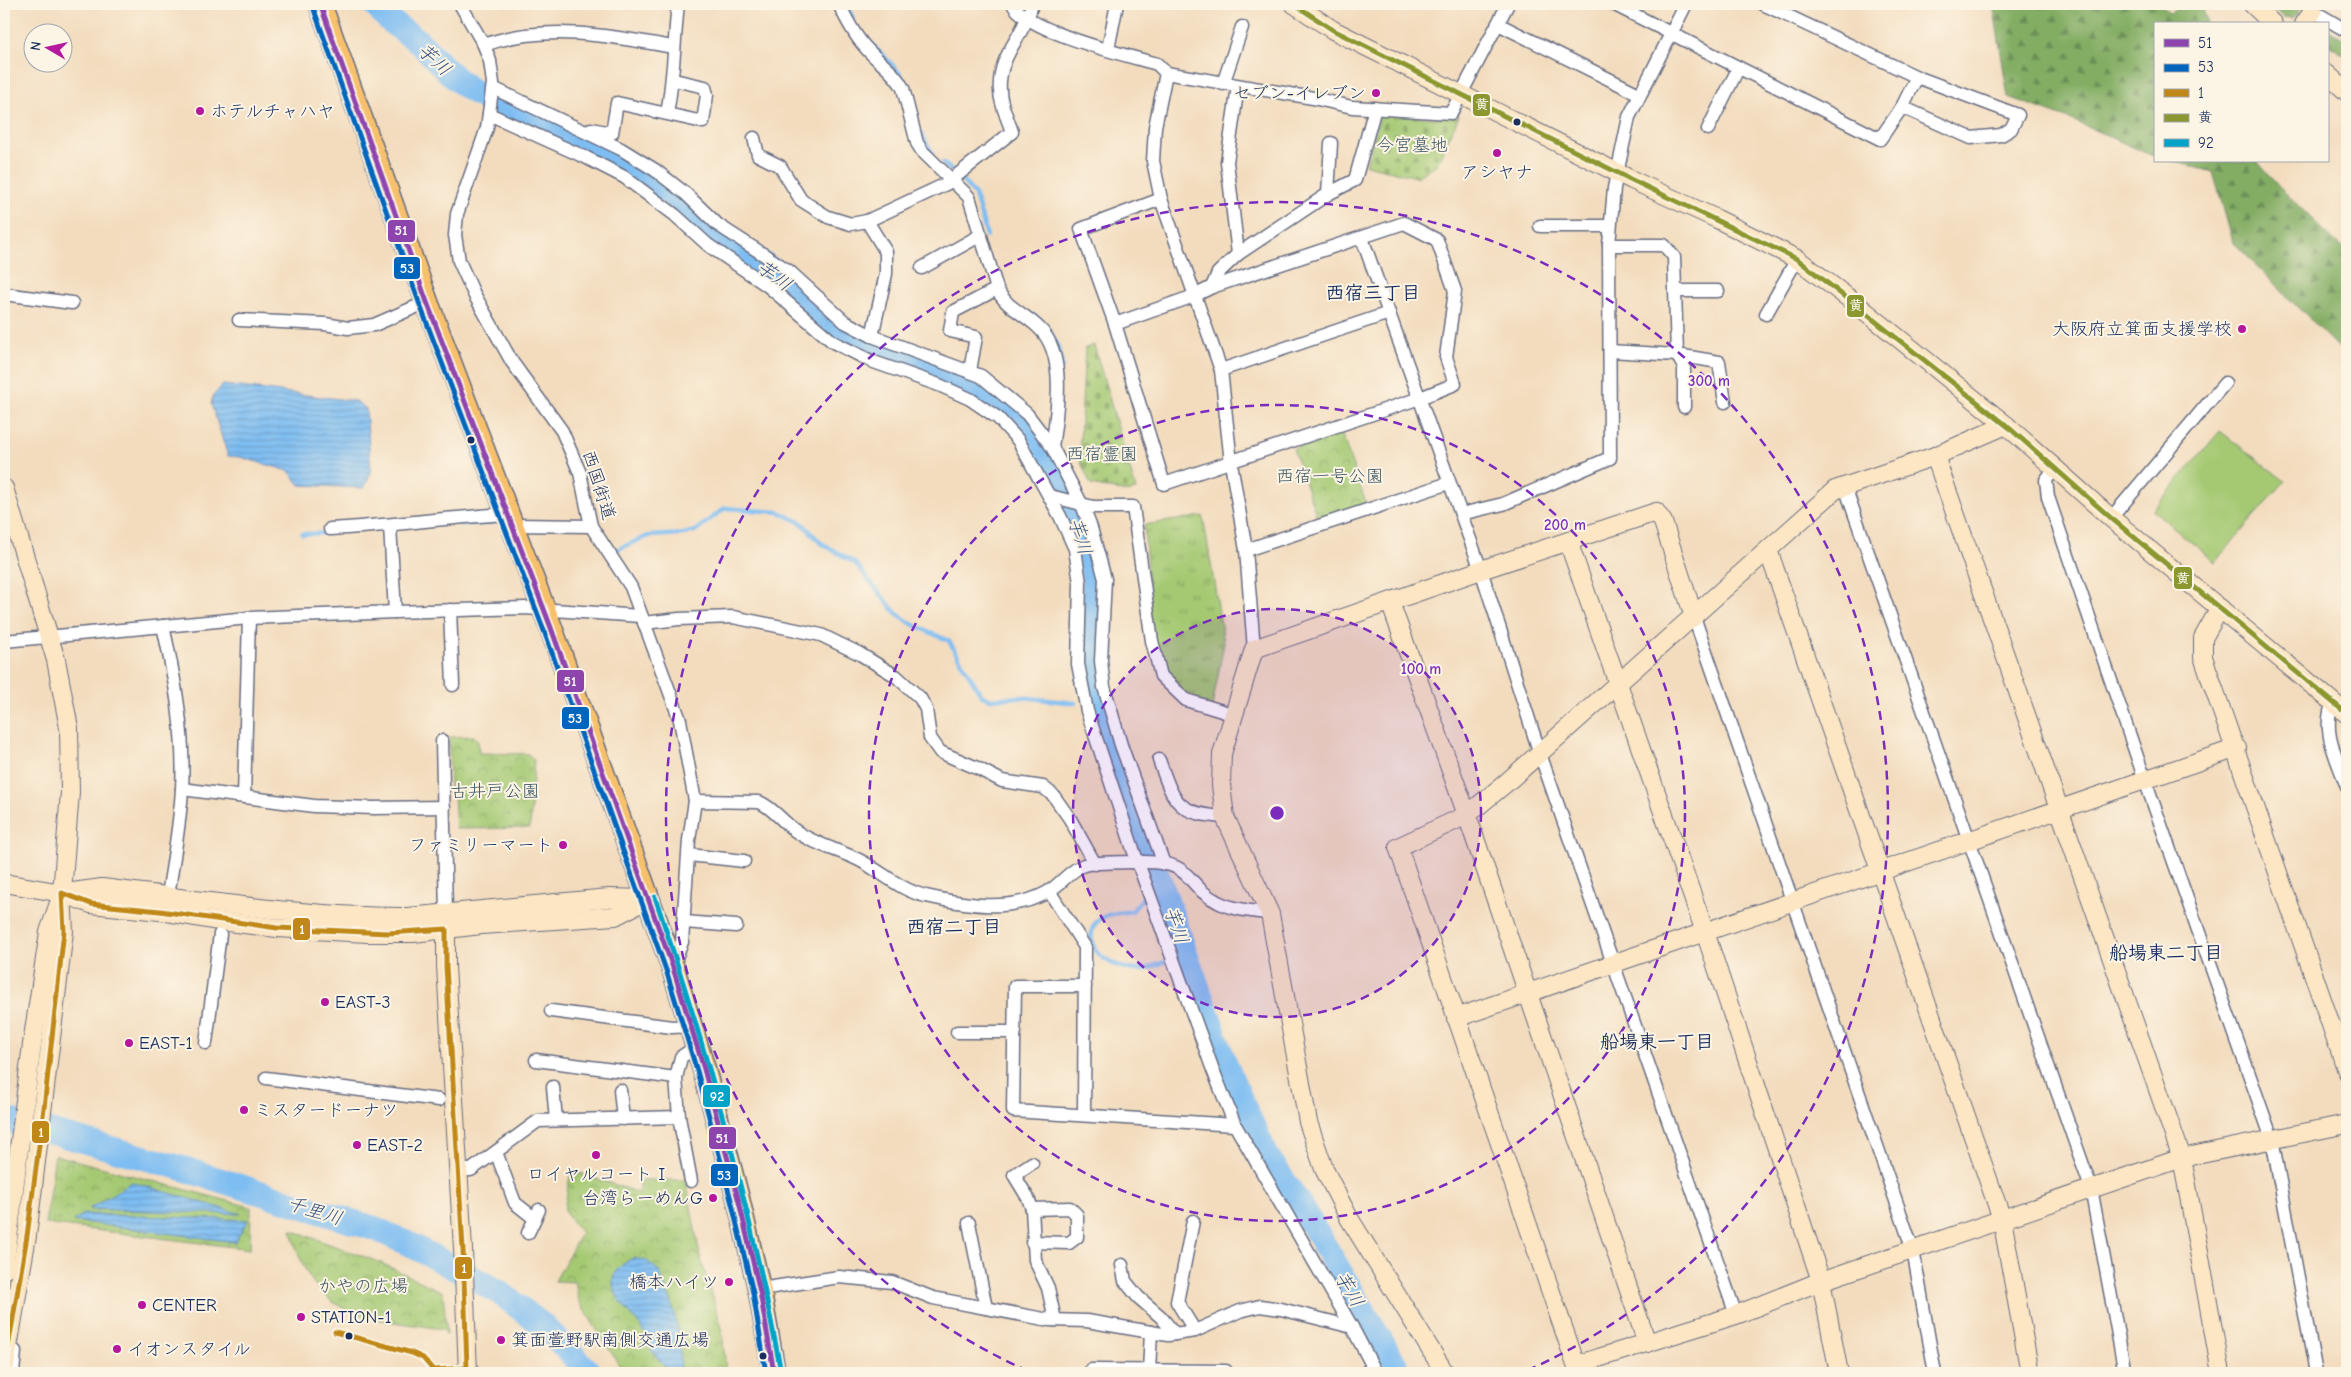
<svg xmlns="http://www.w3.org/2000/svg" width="2351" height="1377" viewBox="0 0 2351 1377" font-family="'Comic Neue','Klee One',sans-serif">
<defs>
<pattern id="grass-tufts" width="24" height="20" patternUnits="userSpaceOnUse" patternTransform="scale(1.25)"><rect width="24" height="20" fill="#a4c972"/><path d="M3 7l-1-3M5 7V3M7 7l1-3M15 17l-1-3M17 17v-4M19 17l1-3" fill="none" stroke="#85a461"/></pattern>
<pattern id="forest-firs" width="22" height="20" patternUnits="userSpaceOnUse" patternTransform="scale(1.25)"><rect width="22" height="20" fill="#83ad64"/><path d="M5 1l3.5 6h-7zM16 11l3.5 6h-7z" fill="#6a8d56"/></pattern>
<pattern id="cemetery-stones" width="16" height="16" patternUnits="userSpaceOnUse" patternTransform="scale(1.25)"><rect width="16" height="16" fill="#a4c972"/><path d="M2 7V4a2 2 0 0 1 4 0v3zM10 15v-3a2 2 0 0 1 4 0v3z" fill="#85a461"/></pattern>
<pattern id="park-crowns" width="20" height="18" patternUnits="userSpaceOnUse" patternTransform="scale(1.25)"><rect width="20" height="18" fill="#a4c972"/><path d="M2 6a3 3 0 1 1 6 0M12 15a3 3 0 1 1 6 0" fill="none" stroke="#85a461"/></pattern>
<pattern id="water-rules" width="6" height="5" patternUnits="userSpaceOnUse" patternTransform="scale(1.25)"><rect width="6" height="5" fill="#7ebdf2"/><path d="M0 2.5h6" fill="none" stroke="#669ac7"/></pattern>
</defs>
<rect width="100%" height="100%" fill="#fcf5e5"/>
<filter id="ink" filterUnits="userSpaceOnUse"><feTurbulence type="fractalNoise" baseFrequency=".02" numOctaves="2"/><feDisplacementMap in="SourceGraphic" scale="10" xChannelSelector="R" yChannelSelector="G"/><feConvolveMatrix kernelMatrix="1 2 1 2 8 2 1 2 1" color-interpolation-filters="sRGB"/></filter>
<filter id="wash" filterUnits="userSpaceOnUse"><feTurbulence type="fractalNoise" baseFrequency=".0096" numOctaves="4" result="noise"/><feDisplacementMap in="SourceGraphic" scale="20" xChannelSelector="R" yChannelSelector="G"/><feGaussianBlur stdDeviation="1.12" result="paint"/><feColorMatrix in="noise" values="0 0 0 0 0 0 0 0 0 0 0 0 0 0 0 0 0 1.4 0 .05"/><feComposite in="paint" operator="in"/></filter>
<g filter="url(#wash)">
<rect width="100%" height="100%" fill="#f3dcbe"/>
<g fill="url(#grass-tufts)" stroke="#607c68">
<path d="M1203,516L1224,643L1212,707L1186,700L1161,676L1152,641L1144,525Z"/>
<path d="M27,1150H30L22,1229L12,1272Z"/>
</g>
<g fill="url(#forest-firs)" stroke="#4f6e61">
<path d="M1993,4H2161L2170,13L2183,4H2202L2207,24H2155V157L2072,120L2008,97Z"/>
<path d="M2269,4H2296L2300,7L2298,14L2292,18L2283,17Z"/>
<path d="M2327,30L2347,40V57L2327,44Z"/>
<path d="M2172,161H2257L2279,187L2347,253V357L2233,242L2213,172Z"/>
</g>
<g fill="url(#cemetery-stones)" stroke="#607c68">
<path d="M1381,113L1437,118L1459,116L1437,164L1417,177L1366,165Z"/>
<path d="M1094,345L1136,490L1127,492L1091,485L1079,458L1085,348Z"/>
</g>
<g fill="url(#park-crowns)" stroke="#607c68">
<path d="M1341,432L1366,503L1318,520L1293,449Z"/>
<path d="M474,736L478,741L479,753L528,754L534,760L530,828L456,829L454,794L450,789L449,737Z"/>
<path d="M55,1155L251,1207L250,1249L45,1224Z"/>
<path d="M571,1170L639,1193L641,1180H686L700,1256L722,1328L726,1373H624L579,1301L575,1282L555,1281L581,1233L564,1211Z"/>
<path d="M291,1230L379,1262L443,1292L447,1335L443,1329C363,1317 314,1321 291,1230Z"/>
</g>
<path fill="#a4c972" stroke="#607c68" d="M2220,431L2285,481L2215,562L2153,510Z"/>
<g fill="url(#water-rules)" stroke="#4c76a8">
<path d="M223,385L356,401L366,409L371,472L364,488L300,485L289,471L240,457L228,456L211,404L213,396Z"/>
<path d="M132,1182L241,1214L89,1209Z"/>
<path d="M83,1214L248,1220L235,1242L74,1221Z"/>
<path d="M633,1258L647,1261L659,1271L672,1304L679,1335L681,1373H671C665,1366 656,1358 651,1349C648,1344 647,1337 644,1331C627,1306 590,1281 633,1258Z"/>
</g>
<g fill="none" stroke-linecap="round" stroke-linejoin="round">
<g stroke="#7ebdf2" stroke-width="4.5">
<path d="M846,4L853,18"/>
<path d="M863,36C885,59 906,71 913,104"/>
<path d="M920,131L932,153"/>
<path d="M943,163L951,170"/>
<path d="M961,179L975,195L987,236"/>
<path d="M999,274L1007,295"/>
<path d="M1033,315C1051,328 1060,344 1062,367"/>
<path d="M460,524L491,523"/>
<path d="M302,534L331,533"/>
<path d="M618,549L648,536L684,534L695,531L725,508L779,512L802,523L821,543L855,563L896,613L912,624L949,641L982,696L990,699L1021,697L1075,703"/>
<path d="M1093,705H1100"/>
<path d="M1155,878L1157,875"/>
<path d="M1143,898L1132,911C1122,913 1111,912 1102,918C1087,926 1089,947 1102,957C1111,964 1126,970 1138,970C1147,970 1156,965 1164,962"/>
<path d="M1179,958L1187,956"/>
</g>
<g stroke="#7ebdf2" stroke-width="25">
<path d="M374,4C380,10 386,18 393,23C401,30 411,35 419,42C443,65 454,82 485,98C537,123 593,140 642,173C655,182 669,192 681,202C692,211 701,223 712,232C733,247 756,258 776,273C799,291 817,315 841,331C905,371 993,371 1036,442C1065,488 1094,541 1095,597C1096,634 1090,668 1100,705L1155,868L1225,1064L1244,1107L1267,1156L1302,1208L1400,1373"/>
<path d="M4,1119L178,1167L376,1229L411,1245L499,1292L546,1328L590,1373"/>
</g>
</g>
</g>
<g filter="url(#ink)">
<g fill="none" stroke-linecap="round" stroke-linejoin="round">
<g stroke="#676c80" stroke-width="15">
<g id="street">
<path d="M460,4L484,45L490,61L493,83L487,128L457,214L455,235L459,261L474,294L512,362L562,431L580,473L591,526L631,587L680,720L695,801L689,840L682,942L673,965"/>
<path d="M839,4C846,19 854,35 866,48C878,62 894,71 903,88L917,143L922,151L969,197L997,289C1006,308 1024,313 1039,328C1067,354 1057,413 1052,447"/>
<path d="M1013,4C1025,31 1126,55 1157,64L1166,73L1313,98L1352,107L1451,113L1508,4"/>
<path d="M1613,4L1880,139L1902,107L1917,77"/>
<path d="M1763,4L1917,77L2018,115L2011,129L2001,135L1971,138L1902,107"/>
<path d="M2306,4L2313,11L2347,31"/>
<path d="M1498,24L1639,94"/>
<path d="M484,45C544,23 612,36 673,47"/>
<path d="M1108,49L1117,4"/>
<path d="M1166,73L1155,127L1153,161L1161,199L1221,370L1231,463L1246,550L1254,649"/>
<path d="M1223,84L1242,27"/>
<path d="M493,88L621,149L655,170L686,194L718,225L789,271L845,322L872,336L981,376L1027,414L1052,447L1082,505L1091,528L1105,579L1101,661L1104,687L1121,745L1164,864"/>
<path d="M667,113C674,77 674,40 678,4"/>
<path d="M489,114L587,158L624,177L675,215L708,245L768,286L833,342L871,361L939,385L970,399L998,418L1018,440L1060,516L1075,549L1080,583L1078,664L1087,711L1134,852L1213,1070L1235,1125L1352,1327"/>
<path d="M591,129L612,133L617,103L703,122L707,95L705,87L674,80"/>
<path d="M1708,129L1738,69"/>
<path d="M754,138L758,155L780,166L801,200L828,217L851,224L867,221L946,184L1012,132C1008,119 1000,104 1000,91C997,55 1025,36 1032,4"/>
<path d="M1328,194L1331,143"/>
<path d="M867,221L886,252V274L872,336"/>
<path d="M1540,226H1609"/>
<path d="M1362,238L1481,570L1540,754L1736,1315"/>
<path d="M1609,245H1664L1674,257L1677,355L1684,367V407"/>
<path d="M1238,254L1227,162L1238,86"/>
<path d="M922,268L981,235"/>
<path d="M1212,287L1218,273L1238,254L1328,194L1355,180L1375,108"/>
<path d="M1675,291H1718"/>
<path d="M4,294L72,303"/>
<path d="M1766,314L1797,259"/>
<path d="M239,320L325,324L348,328L374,325L427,302"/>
<path d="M1115,324L1194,296L1212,287L1404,223L1437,240L1455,291L1446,357L1455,384L1420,398L1164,484L1115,324L1081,229L1161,199"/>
<path d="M1610,351L1677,355L1719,362L1725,402"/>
<path d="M1221,370L1389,313"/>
<path d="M970,371L976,337L950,331L953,312L997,289"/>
<path d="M2055,468L2046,480L2048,497L2145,780L2272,1139L2316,1373"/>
<path d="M1845,487L2091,1188L2125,1373"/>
<path d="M1050,496L1093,507H1133L1152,641L1161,676L1186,700L1235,715"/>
<path d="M1461,514L1503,504L1610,458L1609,245L1614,188L1629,117L1686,4"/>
<path d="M2111,518L2225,383"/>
<path d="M513,525L591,526"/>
<path d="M390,526L395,612"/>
<path d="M330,529C390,526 449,517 509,514"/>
<path d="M1246,550L1449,483"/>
<path d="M450,610L453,685"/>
<path d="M1694,617L1913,1250L1935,1373"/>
<path d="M644,623L679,619L733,617L821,635L860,654L896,676L920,698L926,709L930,738L940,752L977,768L1002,781L1043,787L1053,795L1070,819L1095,864"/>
<path d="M163,626C175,679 185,734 182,789C180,825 173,861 168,896"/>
<path d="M4,641L249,618L395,612L525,608L640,616"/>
<path d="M2333,702C2321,732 2337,758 2347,787"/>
<path d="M442,741L446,913"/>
<path d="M1159,760C1174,802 1176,814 1225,817"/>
<path d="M182,789L314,806L374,808L444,807"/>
<path d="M244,797L249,618"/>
<path d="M695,801L759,802C774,808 783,823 797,832C816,845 839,850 859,860C881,871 901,891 926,896C966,905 1010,913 1048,892C1061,884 1070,870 1084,865C1094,862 1133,862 1145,862C1195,862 1184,885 1218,902C1232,910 1254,911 1270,914"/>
<path d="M689,855L744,861"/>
<path d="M1049,891L1085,947L1084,1115"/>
<path d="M684,922L736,926"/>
<path d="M1085,986H1015L1013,1111L1235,1125"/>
<path d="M551,1011L672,1027L691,1026"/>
<path d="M957,1032H1015"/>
<path d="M206,1043L220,934"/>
<path d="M536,1060L676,1078"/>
<path d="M266,1078L439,1100"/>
<path d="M553,1087L556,1120"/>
<path d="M620,1090L623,1119"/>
<path d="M496,1152L515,1203L534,1218"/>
<path d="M1032,1163L1014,1175L1028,1198L1032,1209L1035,1260L1048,1288L1055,1320"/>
<path d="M457,1170H471L538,1121L679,1117"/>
<path d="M691,1181L679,1117L676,1078L681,1057L697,1046"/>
<path d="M1032,1209L1070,1208L1077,1215V1237L1069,1243L1032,1242"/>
<path d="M1193,1221L1177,1302L1195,1331"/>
<path d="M969,1223L986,1308"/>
<path d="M528,1233L539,1210"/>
<path d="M1122,1265L1125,1281L1138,1297L1161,1317L1175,1334"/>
<path d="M760,1292L767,1288L839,1277L892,1282L933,1298L1049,1320L1087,1321L1168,1335L1195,1331L1240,1311L1260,1306L1281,1309L1352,1327L1373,1367L1365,1373"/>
<path d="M1091,1370L1226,1371"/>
<path d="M1149,1371L1151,1332"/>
<path d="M13,1373L15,1351"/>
</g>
</g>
<g stroke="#676c80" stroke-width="20">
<g id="secondary">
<path d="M1294,4L1333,30L1632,180L1717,219L1797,259L1855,303L2006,425L2111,518L2347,714"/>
<path d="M2252,4L2273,24"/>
<path d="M2304,24L2313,11"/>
<path d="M2327,74L2347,92"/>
<path d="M2006,425L1935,456L1835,490L1506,783L1467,815L1398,847L1576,1365L1736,1315L1821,1281L2182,1158L2347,1124"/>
<path d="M1935,456L2182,1158L2221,1373"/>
<path d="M4,488L56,660L69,728L70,792L62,893L64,931L27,1236L4,1371"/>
<path d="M1568,541L1705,932L1821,1281L1839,1373"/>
<path d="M1768,550L2002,1219L2030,1373"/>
<path d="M1390,602L1467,815L1647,1343"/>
<path d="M2220,608L2203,638V657L2347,1071"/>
<path d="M4,883L62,893L91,904L160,911L212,920L277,928L367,933H413L481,925L615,916L648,899"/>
<path d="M65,893L102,888C204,900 306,918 408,917L609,898L646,899"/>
<path d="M446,917V966L463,1249L468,1373"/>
<path d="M1456,1018L2237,748"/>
<path d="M4,1270L32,1044L49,932L59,903"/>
<path d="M1445,1373L1349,1218L1324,1169L1308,1122L1270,914L1225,817L1221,785L1222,754L1254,649L1481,570L1656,512L1663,522L1694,617"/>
</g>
</g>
<g stroke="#676c80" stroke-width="25">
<path id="highway" d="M320,4L427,302L550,625L673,968L704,1069L739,1202L760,1292L774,1373"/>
</g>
<use href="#street" stroke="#fff" stroke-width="12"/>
<use href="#secondary" stroke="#fce6c4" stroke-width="18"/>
<use href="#highway" stroke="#f7c06c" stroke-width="22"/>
<g stroke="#fcf5e5" stroke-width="9">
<path id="bus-1" d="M320,4L427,302L550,625L673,968L704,1069L739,1202L760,1292L774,1373"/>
</g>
<g stroke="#fcf5e5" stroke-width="9">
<path id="bus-2" d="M313,7L420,305L543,628L666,970L697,1071L732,1204L753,1293L766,1373"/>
</g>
<g stroke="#fcf5e5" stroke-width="9">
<path id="bus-3" d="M4,1371L27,1236L44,1108L64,931L62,893L91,904L160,911L277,928L388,933L446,929V966L463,1249L467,1368L433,1370L423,1358L412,1353L335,1332"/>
</g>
<g stroke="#fcf5e5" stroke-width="9">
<path id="bus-4" d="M1294,4L1333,30L1632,180L1797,259L2006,425L2111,518L2347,714"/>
</g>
<g stroke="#fcf5e5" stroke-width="9">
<path id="bus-5" d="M655,897C708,1052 751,1210 781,1372"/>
</g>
<use href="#bus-1" stroke="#8e44ad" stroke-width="5"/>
<use href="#bus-2" stroke="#0065bd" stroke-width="5"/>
<use href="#bus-3" stroke="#c08818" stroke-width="5"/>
<use href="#bus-4" stroke="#8d972f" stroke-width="5"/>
<use href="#bus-5" stroke="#01a3c8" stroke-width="5"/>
</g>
</g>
<circle cx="1277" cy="813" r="204" fill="#7b2cbf" fill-opacity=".12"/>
<g fill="none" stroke="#7b2cbf" stroke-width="2.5" stroke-dasharray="9 6">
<circle cx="1277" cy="813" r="204"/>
<circle cx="1277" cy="813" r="408"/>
<path d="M1028 1371A611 611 0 1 1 1526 1371"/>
</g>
<g fill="#b5179e" stroke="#fcf5e5" stroke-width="2">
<circle cx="1376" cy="93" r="5"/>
<circle cx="200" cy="111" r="5"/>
<circle cx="1497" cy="153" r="5"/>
<circle cx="2242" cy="329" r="5"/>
<circle cx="563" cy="845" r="5"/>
<circle cx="325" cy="1002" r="5"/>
<circle cx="129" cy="1043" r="5"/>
<circle cx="244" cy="1110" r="5"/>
<circle cx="357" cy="1145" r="5"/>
<circle cx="596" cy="1155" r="5"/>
<circle cx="713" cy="1198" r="5"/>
<circle cx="729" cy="1282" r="5"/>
<circle cx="142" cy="1305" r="5"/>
<circle cx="301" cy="1317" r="5"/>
<circle cx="501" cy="1340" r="5"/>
<circle cx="117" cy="1349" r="5"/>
</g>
<g fill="#1b2f5e" stroke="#fcf5e5" stroke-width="2">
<circle cx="1517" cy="122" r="4.5"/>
<circle cx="471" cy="440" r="4.5"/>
<circle cx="349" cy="1336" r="4.5"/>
<circle cx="763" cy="1356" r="4.5"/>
</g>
<g text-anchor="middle" stroke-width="4" stroke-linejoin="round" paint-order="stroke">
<g font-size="18" fill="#1b2f5e" stroke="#fcf5e5" text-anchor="start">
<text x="1366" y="99" text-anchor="end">セブン-イレブン</text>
<text x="210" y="117">ホテルチャハヤ</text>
<text x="1497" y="178" text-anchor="middle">アシヤナ</text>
<text x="2232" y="335" text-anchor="end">大阪府立箕面支援学校</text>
<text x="553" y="851" text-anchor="end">ファミリーマート</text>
<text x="335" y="1008">EAST-3</text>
<text x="139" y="1049">EAST-1</text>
<text x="254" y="1116">ミスタードーナツ</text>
<text x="367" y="1151">EAST-2</text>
<text x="596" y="1180" text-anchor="middle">ロイヤルコート I</text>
<text x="703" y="1204" text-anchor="end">台湾らーめんG</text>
<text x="719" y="1288" text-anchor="end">橋本ハイツ</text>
<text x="152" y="1311">CENTER</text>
<text x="311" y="1323">STATION-1</text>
<text x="511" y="1346">箕面萱野駅南側交通広場</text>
<text x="127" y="1355">イオンスタイル</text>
</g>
<g font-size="18" fill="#3d5663" stroke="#fcf5e5">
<text x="1412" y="151">今宮墓地</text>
<text x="1102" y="460">西宿霊園</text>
<text x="1330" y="482">西宿一号公園</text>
<text x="495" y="797">古井戸公園</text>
<text x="363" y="1292">かやの広場</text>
</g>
<g font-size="18" fill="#1b2f5e" stroke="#fcf5e5">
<text transform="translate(599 485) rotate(72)" y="6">西国街道</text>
</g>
<g font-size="19" font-style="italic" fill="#345283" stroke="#fcf5e5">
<text transform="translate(435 59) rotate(42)" y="7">芋川</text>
<text transform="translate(775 275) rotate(37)" y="7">芋川</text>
<text transform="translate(1081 536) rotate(72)" y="7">芋川</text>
<text transform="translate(1177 925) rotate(71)" y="7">芋川</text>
<text transform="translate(315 1210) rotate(17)" y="7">千里川</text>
<text transform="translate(1350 1289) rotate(59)" y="7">芋川</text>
</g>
<g font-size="19" font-weight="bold" fill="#1b2f5e" stroke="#fcf5e5">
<text x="1373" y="299">西宿三丁目</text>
<text x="954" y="933">西宿二丁目</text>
<text x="2166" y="959">船場東二丁目</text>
<text x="1657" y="1048">船場東一丁目</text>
</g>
</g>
<circle cx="1277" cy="813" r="8" fill="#7b2cbf" stroke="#fcf5e5" stroke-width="2.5"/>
<g font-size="15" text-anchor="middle" font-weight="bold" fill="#7b2cbf" stroke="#fcf5e5" stroke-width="4" stroke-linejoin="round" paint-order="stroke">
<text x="1709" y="386">300 m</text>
<text x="1565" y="530">200 m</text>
<text x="1421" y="674">100 m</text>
</g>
<g stroke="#fcf5e5" stroke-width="2">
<rect x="1472" y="93" width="19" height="24" rx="5" fill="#8d972f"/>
<rect x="387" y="219" width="29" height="24" rx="5" fill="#8e44ad"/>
<rect x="393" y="256" width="28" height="24" rx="5" fill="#0065bd"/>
<rect x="1846" y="294" width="19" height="24" rx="5" fill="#8d972f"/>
<rect x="2173" y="566" width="20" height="24" rx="5" fill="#8d972f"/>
<rect x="556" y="669" width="29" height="24" rx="5" fill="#8e44ad"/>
<rect x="561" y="706" width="29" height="24" rx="5" fill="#0065bd"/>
<rect x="292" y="917" width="19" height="24" rx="5" fill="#c08818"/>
<rect x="702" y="1084" width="29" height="24" rx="5" fill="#01a3c8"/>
<rect x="31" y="1120" width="19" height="24" rx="5" fill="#c08818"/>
<rect x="708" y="1126" width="29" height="24" rx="5" fill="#8e44ad"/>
<rect x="710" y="1163" width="29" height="24" rx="5" fill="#0065bd"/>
<rect x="454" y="1256" width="19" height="24" rx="5" fill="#c08818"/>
</g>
<g font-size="14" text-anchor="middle" font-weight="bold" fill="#fff">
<text x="1482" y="109">黄</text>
<text x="401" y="235">51</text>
<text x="407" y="273">53</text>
<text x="1856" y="310">黄</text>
<text x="2183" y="583">黄</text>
<text x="570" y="686">51</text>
<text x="575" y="723">53</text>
<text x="302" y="934">1</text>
<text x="717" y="1101">92</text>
<text x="41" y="1137">1</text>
<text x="722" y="1143">51</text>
<text x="724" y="1180">53</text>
<text x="464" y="1273">1</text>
</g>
<rect width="2351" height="1377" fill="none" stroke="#fcf5e5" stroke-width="20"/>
<rect x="2154" y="22" width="175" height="140" fill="#fcf5e5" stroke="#a2a6af"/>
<rect x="2164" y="39" width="25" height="8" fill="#8e44ad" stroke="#a2a6af"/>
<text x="2198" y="48" font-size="15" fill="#1b2f5e">51</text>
<rect x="2164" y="64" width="25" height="8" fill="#0065bd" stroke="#a2a6af"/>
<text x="2198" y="72" font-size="15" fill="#1b2f5e">53</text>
<rect x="2164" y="89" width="25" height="8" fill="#c08818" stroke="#a2a6af"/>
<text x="2198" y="98" font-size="15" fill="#1b2f5e">1</text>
<rect x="2164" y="114" width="25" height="8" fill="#8d972f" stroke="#a2a6af"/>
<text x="2198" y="122" font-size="15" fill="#1b2f5e">黄</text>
<rect x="2164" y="139" width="25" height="8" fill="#01a3c8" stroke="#a2a6af"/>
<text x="2198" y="148" font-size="15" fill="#1b2f5e">92</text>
<g transform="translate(48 48) rotate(279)"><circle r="24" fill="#fcf5e5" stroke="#a2a6af"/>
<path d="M0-4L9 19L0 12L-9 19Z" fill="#b5179e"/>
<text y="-8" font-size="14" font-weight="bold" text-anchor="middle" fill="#1b2f5e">N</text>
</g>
</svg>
